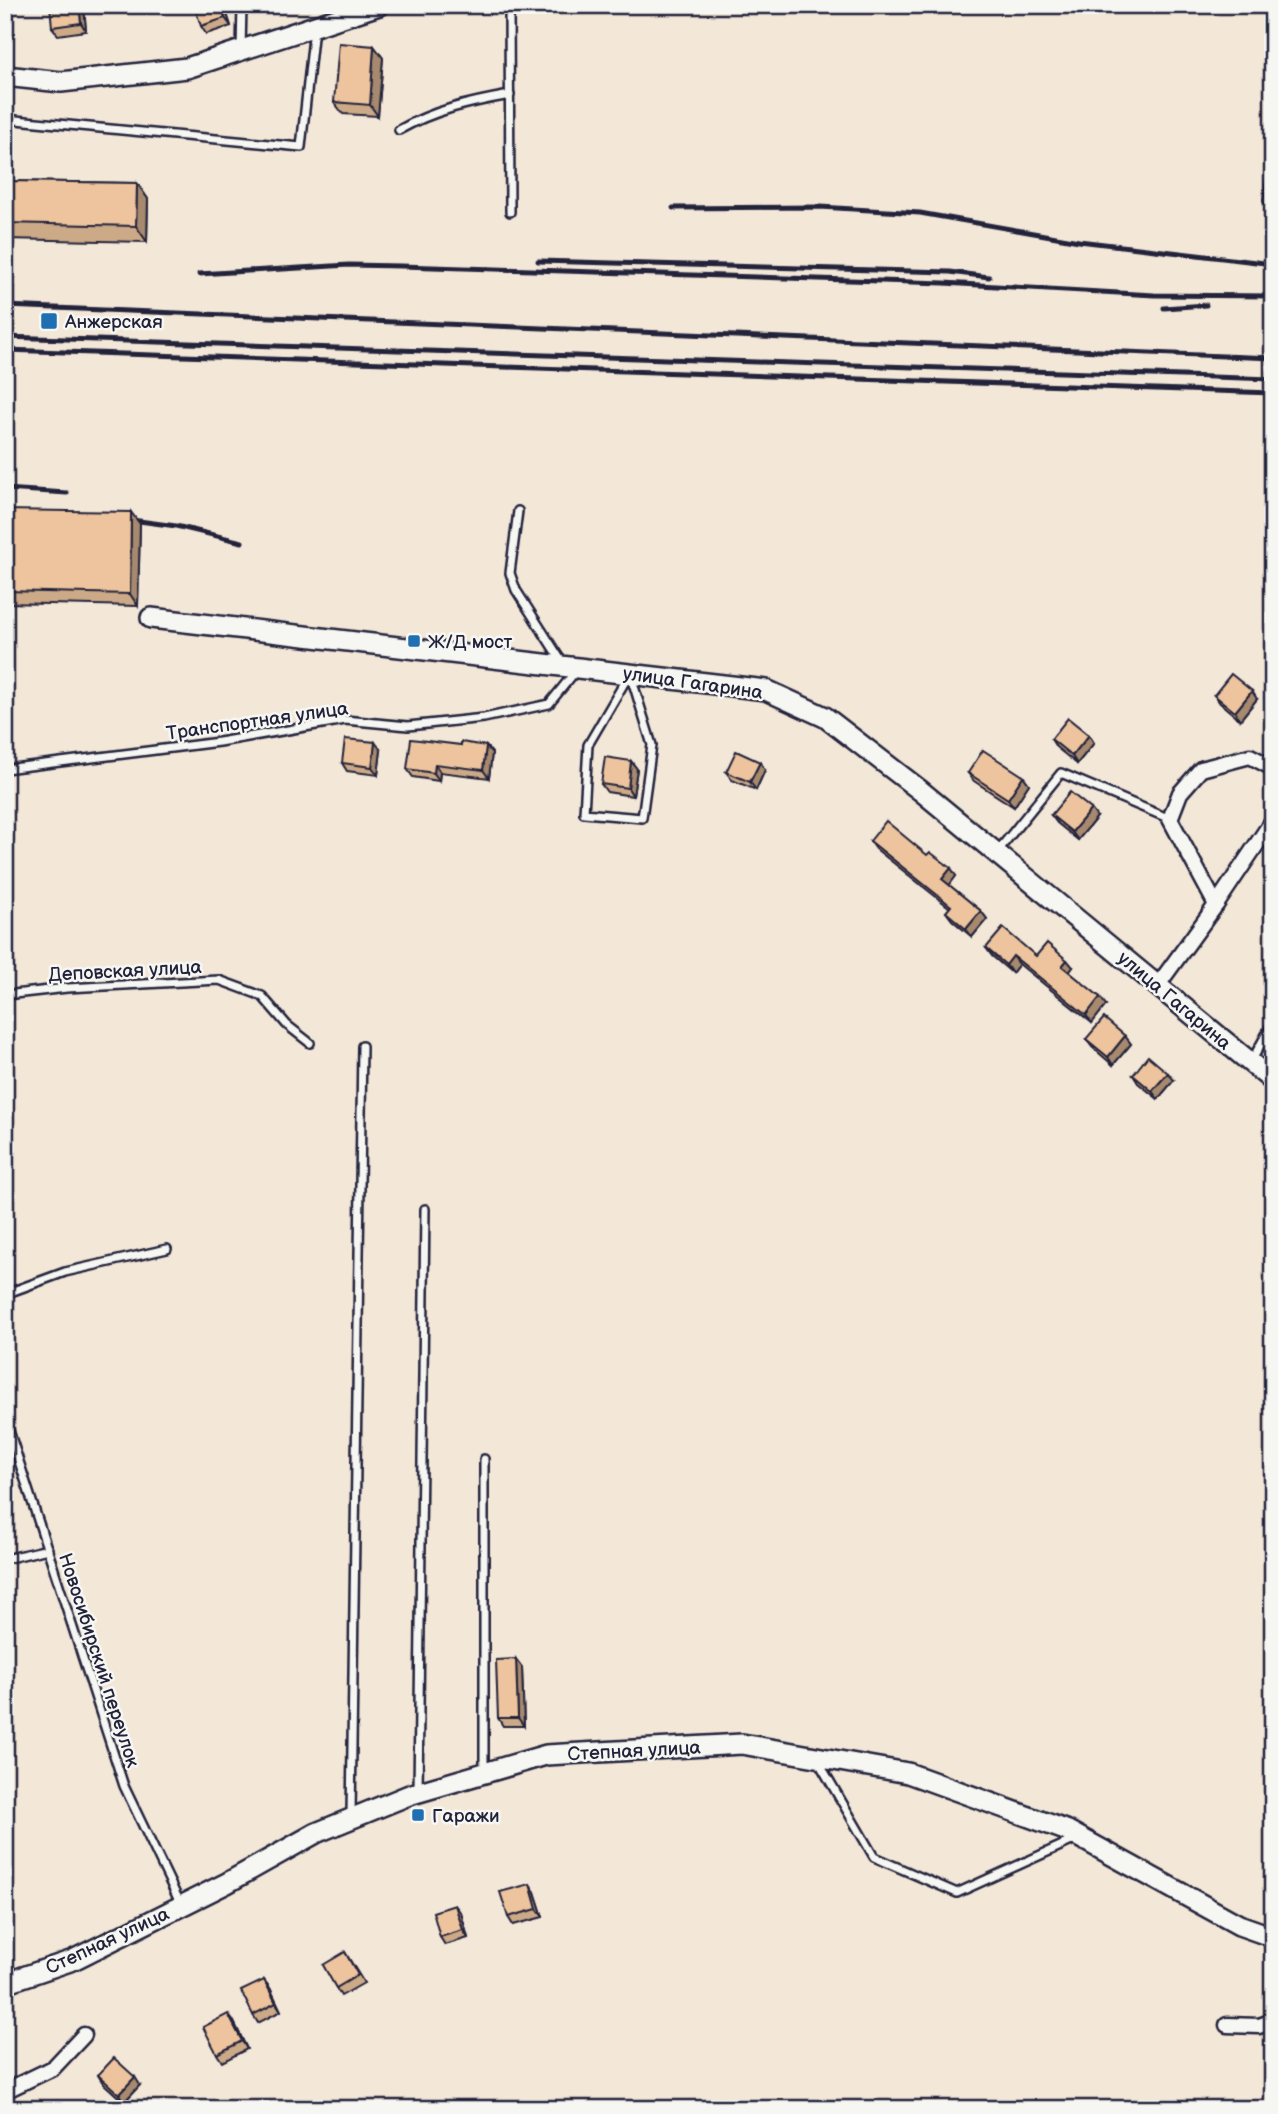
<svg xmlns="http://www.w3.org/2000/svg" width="1278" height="2114" viewBox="0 0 1278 2114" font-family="'Balsamiq Sans',sans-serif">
<rect width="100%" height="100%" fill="#f3e7d8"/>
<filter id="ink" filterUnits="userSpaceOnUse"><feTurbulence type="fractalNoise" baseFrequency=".0143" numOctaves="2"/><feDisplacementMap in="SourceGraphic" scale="14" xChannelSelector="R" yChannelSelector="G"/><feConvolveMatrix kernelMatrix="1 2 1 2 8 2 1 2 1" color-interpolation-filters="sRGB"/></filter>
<g filter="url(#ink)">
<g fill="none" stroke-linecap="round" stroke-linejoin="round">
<g stroke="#22223b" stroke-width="12">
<g id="lane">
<path d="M509,5L510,212"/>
<path d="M241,50L242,5"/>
<path d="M5,119L301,147L314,28"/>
<path d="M399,130C434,110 471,102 510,95"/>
<path d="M1268,200L1273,166"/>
<path d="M518,511L510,573L516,590L562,662"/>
<path d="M630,673L652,745L642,818L584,813L588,745Z"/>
<path d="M5,769L219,742L345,720L408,726L484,718L549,704L575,672"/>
<path d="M997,852L1061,773L1170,819"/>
<path d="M5,995L67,988L219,980L262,996L287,1025L310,1043"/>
<path d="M1251,1062L1273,1022"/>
<path d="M5,1294L65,1272L167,1249"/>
<path d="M5,1418L124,1786L181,1905"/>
<path d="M484,1459V1772"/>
<path d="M5,1559L48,1549"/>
<path d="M818,1761L874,1857L957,1893L1078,1838"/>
<path d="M418,1792L425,1209"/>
<path d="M351,1815L362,1046"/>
</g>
</g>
<g stroke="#22223b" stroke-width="19">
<g id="street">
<path d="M1216,905L1170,819L1180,793L1201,769L1250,756L1273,768"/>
<path d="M1158,985L1216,905L1273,820"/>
<path d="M1227,2025L1259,2026L1273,2021"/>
<path d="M5,2091L53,2068L84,2035"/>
</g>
</g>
<g stroke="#22223b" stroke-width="24">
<g id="secondary">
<path d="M5,76L61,82L187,68L379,5"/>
<path d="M151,618L766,690L825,717L921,791L1273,1081"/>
<path d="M5,1983L73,1960L227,1883L316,1833L409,1795L546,1755L742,1744L908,1773L1068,1831L1239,1925L1273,1937"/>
</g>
</g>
<use href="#lane" stroke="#f6f6f2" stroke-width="7"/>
<use href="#street" stroke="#f6f6f2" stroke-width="14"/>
<use href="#secondary" stroke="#f6f6f2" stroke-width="19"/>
<g stroke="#22223b" stroke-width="5">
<path d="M673,208L820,207L920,213L1079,241L1273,264"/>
<path d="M538,261L950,272L989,277"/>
<path d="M199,274L349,265L401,266L944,283L1154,295L1273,296"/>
<path d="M5,306L1273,358"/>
<path d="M1164,308L1206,305"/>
<path d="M5,337L1273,379"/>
<path d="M5,350L1273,393"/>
<path d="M5,489L67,493"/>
<path d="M117,518L176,526L242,542"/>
</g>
</g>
<g fill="#cca987" stroke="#22223b" stroke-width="2">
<path d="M224,5L231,26L206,34L201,26Z"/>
<path d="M84,6L86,31L58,35L52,27Z"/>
<path d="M374,46L383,58L378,116L343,114L334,102Z"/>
<path d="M5,181L137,183L148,199L147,242L5,239Z"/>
<path d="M5,510L140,524L138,606L5,603Z"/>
<path d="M1214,695L1257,699L1240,720L1220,703Z"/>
<path d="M1089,735L1094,743L1077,764L1056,747L1051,739Z"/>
<path d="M461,745L486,746L492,753L489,778L440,772L439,781L413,777L407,769Z"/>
<path d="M381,750L378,775L347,771L342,763Z"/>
<path d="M631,761L637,769L633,796L607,792L601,784Z"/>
<path d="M765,770L756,790L732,780L726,772Z"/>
<path d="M968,773L1023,776L1029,784L1014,807L974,781Z"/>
<path d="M1051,815L1097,817L1078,840L1057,823Z"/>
<path d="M870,841L927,855L956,876L949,885L981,911L987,919L972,937L952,920L946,912L950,908L876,849Z"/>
<path d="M986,948L1036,956L1073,967L1069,972L1106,1005L1092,1023L1019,964L1012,973L992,956Z"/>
<path d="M1125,1036L1131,1044L1113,1065L1092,1047L1086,1039Z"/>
<path d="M1133,1075L1174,1080L1158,1099L1138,1083Z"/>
<path d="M522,1667L524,1726H503L498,1718Z"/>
<path d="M535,1892L543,1917L513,1925L508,1917Z"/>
<path d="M461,1913L468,1938L445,1945L440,1937Z"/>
<path d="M345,1952L364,1983L341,1996L336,1988Z"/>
<path d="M264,1980L270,1988L281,2011L258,2023L253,2015Z"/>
<path d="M234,2022L247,2049L222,2062L217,2054Z"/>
<path d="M98,2075L140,2085L124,2102L103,2083Z"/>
</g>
<g fill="#a6896e" stroke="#22223b" stroke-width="2">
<path d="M79,5L84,6L86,31L81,23Z"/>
<path d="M221,5H224L231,26L225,18Z"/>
<path d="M374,46L383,58L378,116L370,105Z"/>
<path d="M137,183L148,199L147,242L136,226Z"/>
<path d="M131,512L140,524L138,606L130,594Z"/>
<path d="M1252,691L1257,699L1240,720L1235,712Z"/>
<path d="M1089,735L1094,743L1077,764L1072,756Z"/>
<path d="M375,742L381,750L378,775L372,767Z"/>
<path d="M486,746L492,753L489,778L483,770Z"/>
<path d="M631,761L637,769L633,796L628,788Z"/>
<path d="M760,762L765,770L756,790L750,782Z"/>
<path d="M435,764L440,772L439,781L434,773Z"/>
<path d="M1023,776L1029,784L1014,807L1008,799Z"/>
<path d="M1091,809L1097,817L1078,840L1072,832Z"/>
<path d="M951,868L956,876L948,887L942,879Z"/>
<path d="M981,911L987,919L972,937L966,929Z"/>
<path d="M1013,956L1019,964L1012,973L1006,965Z"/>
<path d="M1067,960L1073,967L1068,974L1062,966Z"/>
<path d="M1100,997L1106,1005L1092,1023L1086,1015Z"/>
<path d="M1125,1036L1131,1044L1113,1065L1108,1057Z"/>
<path d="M1168,1073L1174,1080L1158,1099L1152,1091Z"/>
<path d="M516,1659L522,1667L524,1726L518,1718Z"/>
<path d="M530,1884L535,1892L543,1917L537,1909Z"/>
<path d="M455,1905L461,1913L468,1938L463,1930Z"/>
<path d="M264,1980L270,1988L281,2011L276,2003Z"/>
<path d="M228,2014L234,2022L247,2049L242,2041Z"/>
<path d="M135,2077L140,2085L124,2102L119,2094Z"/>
</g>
<g fill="#edc49d" stroke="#22223b" stroke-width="2">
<path d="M50,5H79L81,23L52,27Z"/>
<path d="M194,5H221L225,18L201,26Z"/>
<path d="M339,43L374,46L370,105L334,102Z"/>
<path d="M5,181L137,183L136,226L5,223Z"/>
<path d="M5,510L131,512L130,594L5,591Z"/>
<path d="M1231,674L1252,691L1235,712L1214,695Z"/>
<path d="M1068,718L1089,735L1072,756L1051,739Z"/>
<path d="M345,739L375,742L372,767L342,763Z"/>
<path d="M411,739L461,745V742L486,746L483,770L435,764L434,773L407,769Z"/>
<path d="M983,750L1023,776L1008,799L968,773Z"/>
<path d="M736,751L760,762L750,782L726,772Z"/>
<path d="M605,757L631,761L628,788L601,784Z"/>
<path d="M1070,792L1091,809L1072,832L1051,815Z"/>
<path d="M886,821L927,855L930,852L951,868L942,879L981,911L966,929L946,912L951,906L870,841Z"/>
<path d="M1003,928L1036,956L1047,943L1067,960L1062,966L1100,997L1086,1015L1013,956L1006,965L986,948Z"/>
<path d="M1104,1018L1125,1036L1108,1057L1086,1039Z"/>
<path d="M1148,1056L1168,1073L1152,1091L1133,1075Z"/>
<path d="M516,1659L518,1718H498L496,1660Z"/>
<path d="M530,1884L537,1909L508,1917L500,1892Z"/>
<path d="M455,1905L463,1930L440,1937L433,1912Z"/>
<path d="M345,1952L358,1975L336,1988L323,1965Z"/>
<path d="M264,1980L276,2003L253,2015L241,1991Z"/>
<path d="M228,2014L242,2041L217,2054L203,2027Z"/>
<path d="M114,2058L135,2077L119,2094L98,2075Z"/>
</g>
</g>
<g fill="#1f6fb2" stroke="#f6f6f2" stroke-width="2.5">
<rect x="40" y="312" width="18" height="18" rx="3.5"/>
<rect x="407" y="634" width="14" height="14" rx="3.5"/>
<rect x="411" y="1808" width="14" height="14" rx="3.5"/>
</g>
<g text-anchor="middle" stroke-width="5" stroke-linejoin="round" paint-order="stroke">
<g font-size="19" fill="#22223b" stroke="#f6f6f2" text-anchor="start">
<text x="65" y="328">Анжерская</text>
<text x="428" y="648">Ж/Д мост</text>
<text x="432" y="1822">Гаражи</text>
</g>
<g font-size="19" fill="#22223b" stroke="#f6f6f2">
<text transform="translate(693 682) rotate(8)" y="7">улица Гагарина</text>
<text transform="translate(257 720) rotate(-8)" y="7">Транспортная улица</text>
<text transform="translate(125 970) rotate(-3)" y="7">Деповская улица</text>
<text transform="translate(1175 1000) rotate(40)" y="7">улица Гагарина</text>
<text transform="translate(100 1660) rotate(72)" y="7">Новосибирский переулок</text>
<text transform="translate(634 1750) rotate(-3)" y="7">Степная улица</text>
<text transform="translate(107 1940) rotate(-25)" y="7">Степная улица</text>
</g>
</g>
<rect width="1278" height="2114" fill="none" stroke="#f6f6f2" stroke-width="28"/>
<rect x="14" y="14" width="1250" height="2086" fill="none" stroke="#22223b" stroke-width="2.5" filter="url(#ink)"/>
</svg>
